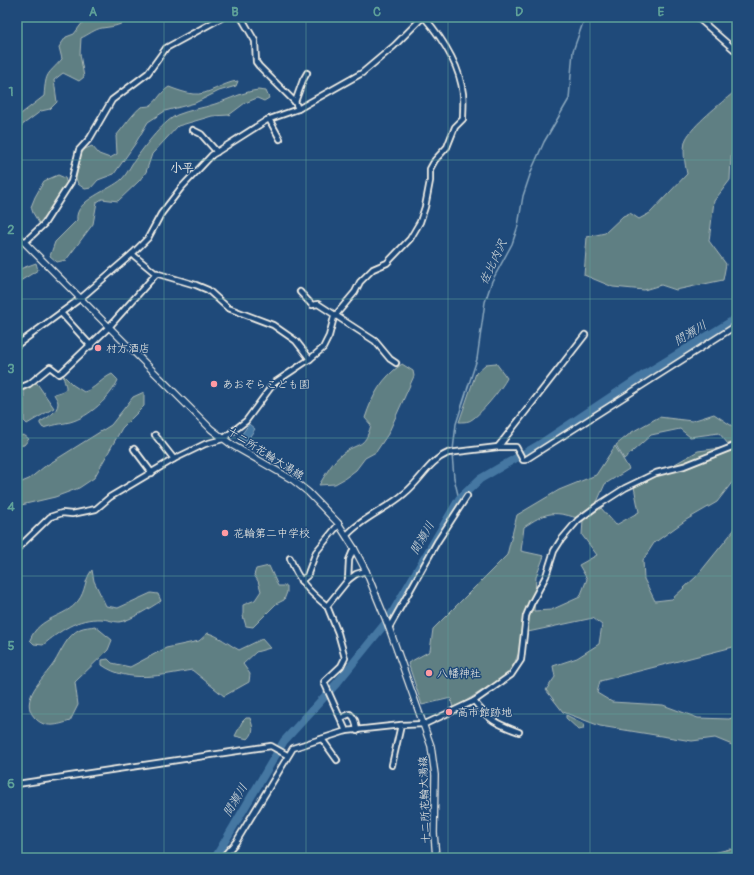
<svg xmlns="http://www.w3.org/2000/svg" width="754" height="875" viewBox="0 0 754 875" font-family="Pangolin,'Klee One',sans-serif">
<rect width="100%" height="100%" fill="#1f4a7a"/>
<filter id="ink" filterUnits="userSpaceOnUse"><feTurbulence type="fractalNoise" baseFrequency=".025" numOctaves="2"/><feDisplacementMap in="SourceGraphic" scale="8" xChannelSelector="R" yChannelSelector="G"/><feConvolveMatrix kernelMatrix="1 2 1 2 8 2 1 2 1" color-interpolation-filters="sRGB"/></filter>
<g filter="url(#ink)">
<g fill="#5f7f83" stroke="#aab8b6">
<path d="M113,17H132C119,26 117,26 102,28C95,29 88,35 81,38L80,54L84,77L79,81L63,73L54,80L57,102L50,109L41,111L17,129V117L44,96C46,71 47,76 62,59L59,47L66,37L74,34L83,22L90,19Z"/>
<path d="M238,81L236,86L219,91L195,103L165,111L148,122L135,144L114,174L98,180L91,188L85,189L78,184L76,178L81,154L85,149L92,146L99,154L110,158L117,154L116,136C122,129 135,111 141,107C144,106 148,107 151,105C158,100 161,92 169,87C177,90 185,93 193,94C208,96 223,82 238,81Z"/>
<path d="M258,90L266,91L269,98L264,101L257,98L245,103L229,115L212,116L178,126L152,154L146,172L139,181L118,201L102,199L97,202L93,224L66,260L57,262L50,256L55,242L77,220C74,200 111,190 122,179C126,175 129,169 132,164C142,150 161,123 177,115C189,110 203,108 215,104C230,99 243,92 258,90Z"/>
<path d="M737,92V140L734,142L731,157L730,180L714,201L709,241L726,264L723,280L676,290L661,285L644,290L613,287L584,275L587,237L605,233L623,216L630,213L639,219L650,213L687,174C685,164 682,149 686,139C693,125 720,104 733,93Z"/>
<path d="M58,175L65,178L67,184L52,209L39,223L33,213L31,207L35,197L44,181Z"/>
<path d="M36,263L38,270L17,283V270Z"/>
<path d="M496,363L507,378C503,387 478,418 469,421C466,422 462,422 459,422L476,373L486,364Z"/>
<path d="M402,364L413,371L414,376L388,434L376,452L365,458L356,470L344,479L335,484L319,485C326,474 332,462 342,454C359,441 364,450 371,425L365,418C373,394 382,378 402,364Z"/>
<path d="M112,374L118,380C111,397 89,417 70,422C61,424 52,425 43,428L40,424V422C47,418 58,412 58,403C58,400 55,397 54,394C72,389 65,389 63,375L73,385L84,392C95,389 101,379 112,374Z"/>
<path d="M36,382L54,408L27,424L24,421V390Z"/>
<path d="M144,392V406L122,428L94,478L79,488L55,497L17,506V484L29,479L44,467L111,425L133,397Z"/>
<path d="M714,414L732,426L737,425V441L728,444L719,433L690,437L680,429L651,435L624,459L616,445L632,432L659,417L692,421Z"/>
<path d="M24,435L29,439L24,445L17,446V436Z"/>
<path d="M615,446L629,469L605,484L597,502L577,518C552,510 545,513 524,527L521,551L544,556L536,577L534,611L551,610L580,597L587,579L579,565L597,555L582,535L583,520L601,508L616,525L639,512L634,487L698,451L737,446V476L717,502L686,520L654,543L643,560L644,579L655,601L672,599L697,576L734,530L737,522V646L600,681L597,693L612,702L663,705L698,718L729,719L737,716V747L715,738L692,741L600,726L563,712L546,690L555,677L553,666L577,658L599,644L602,625L593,618L528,632L510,673L453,709L451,698L422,705L408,663L430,651L433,629L507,555L517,515L559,490L596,475Z"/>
<path d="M269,566L278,586H287V592L284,600L276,604L253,627L246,626L243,616V605L255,600L261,591L258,581L254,575L256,569Z"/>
<path d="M92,570L94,581L106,606L118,608L151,593L158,594L161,601C151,607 130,621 119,622C113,622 107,619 101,619C77,618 60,631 43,645L34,644L30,640C39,616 65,618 78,601C86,591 84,580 92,570Z"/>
<path d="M95,626L112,640L108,650L75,682L78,705L70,721C58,725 45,729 35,718C18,700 43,679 54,663C61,652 67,635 80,629C84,627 91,627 95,626Z"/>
<path d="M208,633C219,636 228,644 239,650L262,639L270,648L256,652L243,664L250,674L249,682L224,696L192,670C162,675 129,684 102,665V660L108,659L112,663L130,667L166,648L199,641Z"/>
<path d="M566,715L584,724L583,729L579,730L566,718Z"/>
<path d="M246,718H250C253,727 255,732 248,739L235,736L242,722Z"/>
<path d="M730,849L737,851V858H692Z"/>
</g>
<path fill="#4577a2" stroke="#8ba8be" d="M249,424L255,429L246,442L239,438Z"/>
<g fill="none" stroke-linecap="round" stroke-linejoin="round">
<g stroke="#8ba8be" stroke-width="1.5">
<path d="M453,450L456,424L477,359L485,302L492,281L512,244L518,226L523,196L532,169L544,142L569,99L573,51L585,17"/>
<path d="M452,454L454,478L459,499"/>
</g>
<path stroke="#4577a2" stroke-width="8" d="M215,858L284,741L337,683L388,620L459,499L480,479L537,446L642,376L737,318"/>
<g stroke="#f4f1e8" stroke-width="8">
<g id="minor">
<path d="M241,17L255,41L256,62L259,66L295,102L298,109"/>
<path d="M697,17L737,52"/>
<path d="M295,102L303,80L307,73"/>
<path d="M269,119L280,139"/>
<path d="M193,130L201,134L217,152"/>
<path d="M25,242L44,224L71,182L79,150L90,138L112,100L148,73L166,48L223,17"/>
<path d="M132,254L155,273L196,285L208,290L228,308L273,325L296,341L310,359"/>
<path d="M300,292L312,305L318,304L375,341L390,359L396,363"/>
<path d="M61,313L91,346"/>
<path d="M17,345L81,298L132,254L148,238L161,214L181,188L212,155L267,120L298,109L362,73L394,46L423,17"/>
<path d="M17,389L29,384L50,367L59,374L62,372L109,327L157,273"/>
<path d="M155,435L174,459"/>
<path d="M498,447L585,335"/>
<path d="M134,449L152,473"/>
<path d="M347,535C363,517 387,509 405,493C421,480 429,461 448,453L498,447H516L523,460H525L737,325"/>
<path d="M17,549L50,517L62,513L72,514L96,509L110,497L174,459L205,444L223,439L246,421L274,383L310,359L323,348L329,336L334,317L355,292L360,282L373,269L387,263L410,239L420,222L425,207L430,181V169L435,160L447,147L455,127L463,119C463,111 464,102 463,94C460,66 442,38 424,17"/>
<path d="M290,558C298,580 308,591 327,606"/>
<path d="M348,580L356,574L366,571"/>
<path d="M301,581L307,576L316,552L339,524"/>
<path d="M389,628L437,542L467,496"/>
<path d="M474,701C488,720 497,724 519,732"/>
<path d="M341,718L350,714C356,718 356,724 357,731"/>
<path d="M346,731L324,682L341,666L345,658L338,633L327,606L348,580L349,560L354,548"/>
<path d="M322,739L337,760"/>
<path d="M392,765L401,725"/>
<path d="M17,784L271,746L287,755"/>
<path d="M222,858L236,842L293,748L346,731L401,725L425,724L474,701L511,675L521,660L526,616L531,604L546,576L554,551L561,540L578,520L597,506L625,488L656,473L684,466L737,445"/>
</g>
</g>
<g stroke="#f4f1e8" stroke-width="8">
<path id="major" d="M17,235L211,429L232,445L293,480L308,492L338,523L354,548L366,571L388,625L431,746L435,775L434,833L436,858"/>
</g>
<use href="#minor" stroke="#1f4a7a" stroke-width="4.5"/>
<use href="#major" stroke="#1f4a7a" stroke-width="5.5"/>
</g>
</g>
<path fill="none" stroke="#5fa199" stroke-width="1" stroke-opacity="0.55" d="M164,17V858M306,17V858M448,17V858M590,17V858M17,160H737M17,299H737M17,438H737M17,576H737M17,714H737"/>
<g fill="#ff9aa2" stroke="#1f4a7a" stroke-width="1.5">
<circle cx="98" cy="348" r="4"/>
<circle cx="214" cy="384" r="4"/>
<circle cx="225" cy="533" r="4"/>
<circle cx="429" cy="673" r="4"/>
<circle cx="449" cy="712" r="4"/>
</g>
<g text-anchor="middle" stroke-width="3" stroke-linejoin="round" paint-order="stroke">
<g font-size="11" fill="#f4f1e8" stroke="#1f4a7a" text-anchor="start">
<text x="106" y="352">村方酒店</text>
<text x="222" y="388">あおぞらこども園</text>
<text x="233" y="537">花輪第二中学校</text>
<text x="437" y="677">八幡神社</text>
<text x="457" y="716">高市館跡地</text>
</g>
<g font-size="11" fill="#f4f1e8" stroke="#1f4a7a">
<text transform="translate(266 453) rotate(32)" y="4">十二所花輪大湯線</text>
<text transform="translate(424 800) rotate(-92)" y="4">十二所花輪大湯線</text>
</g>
<g font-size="12" font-weight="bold" fill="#f4f1e8" stroke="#1f4a7a">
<text x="182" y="172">小平</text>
</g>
<g font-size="12" font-style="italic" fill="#dadfde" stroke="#1f4a7a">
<text transform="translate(493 262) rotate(-65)" y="4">佐比内沢</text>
<text transform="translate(690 333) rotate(-31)" y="4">間瀬川</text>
<text transform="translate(422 538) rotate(-60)" y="4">間瀬川</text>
<text transform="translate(235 800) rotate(-59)" y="4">間瀬川</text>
</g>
</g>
<rect width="754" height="875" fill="none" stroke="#1f4a7a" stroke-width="44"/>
<rect x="22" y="22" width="710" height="831" fill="none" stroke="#5fa199" stroke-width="1.5"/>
<g font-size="13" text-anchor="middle" font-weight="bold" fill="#5fa199">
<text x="93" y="16">A</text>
<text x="235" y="16">B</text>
<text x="377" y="16">C</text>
<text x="519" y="16">D</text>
<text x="661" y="16">E</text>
<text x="11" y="96">1</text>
<text x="11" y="234">2</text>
<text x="11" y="373">3</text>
<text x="11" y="511">4</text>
<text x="11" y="650">5</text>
<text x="11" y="788">6</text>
</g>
</svg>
